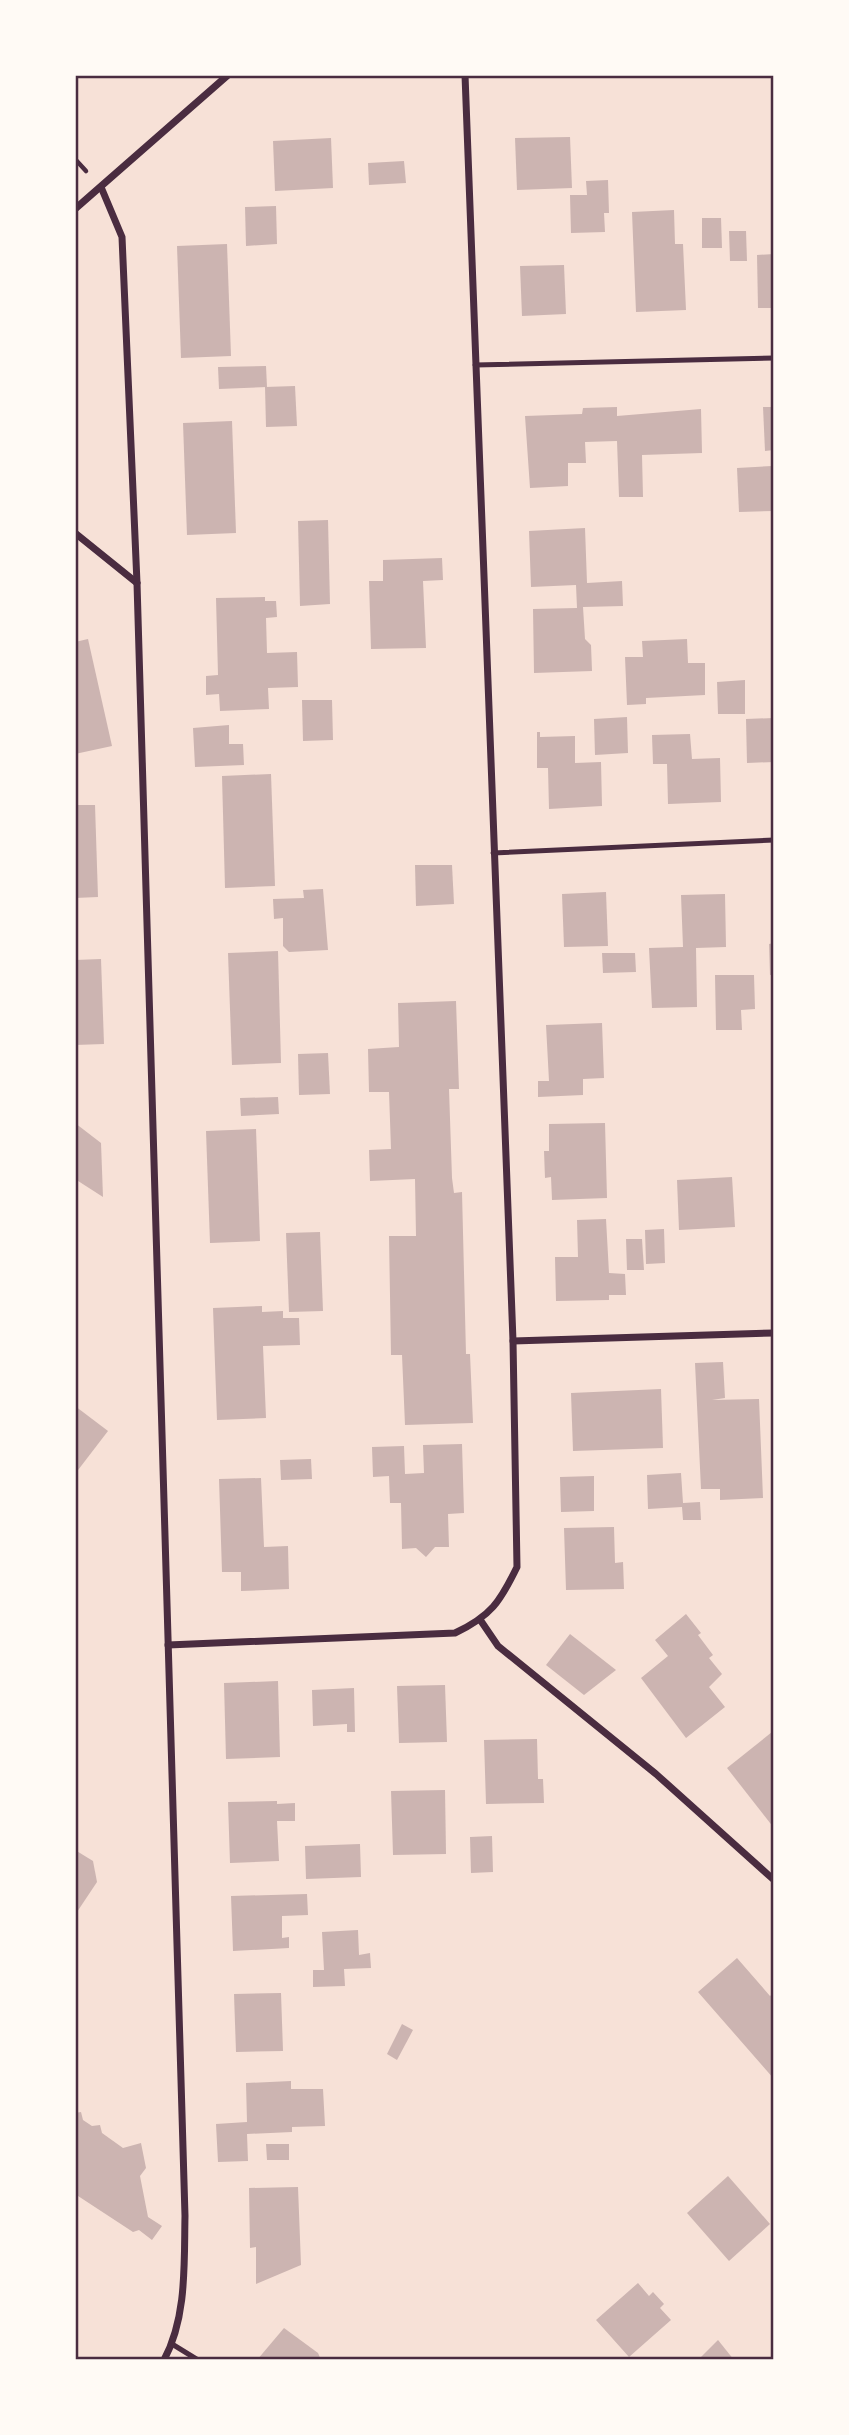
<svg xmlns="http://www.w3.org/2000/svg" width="849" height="2435" viewBox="0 0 849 2435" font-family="'Work Sans',sans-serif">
<rect width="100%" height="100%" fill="#f7e1d7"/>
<g fill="#ccb4b1">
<path d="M570,137L572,188L517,190L515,138Z"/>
<path d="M331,138L333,188L275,191L273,141Z"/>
<path d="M404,161L406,183L369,185L368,163Z"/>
<path d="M608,180L609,213H604L605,232L571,233L570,195H587L586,181Z"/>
<path d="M276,206L277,244L246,246L245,207Z"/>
<path d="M674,210L675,244H683L686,310L636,312L632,212Z"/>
<path d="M702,218H721L722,248H702Z"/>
<path d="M729,231H746L747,261H730Z"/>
<path d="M227,244L231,356L181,358L177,246Z"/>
<path d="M774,254V308H758L757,255Z"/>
<path d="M564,265L566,314L522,316L520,266Z"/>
<path d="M266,366L267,387L219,389L218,367Z"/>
<path d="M295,386L297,426L266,427L265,387Z"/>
<path d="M617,407V416L701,409L702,453L642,455L643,497H619L617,441L585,442L586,463H568V486L530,488L525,416L582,414L583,408Z"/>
<path d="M763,407H774V450L765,451Z"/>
<path d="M232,421L236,533L187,535L183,423Z"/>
<path d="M772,466L773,511L739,512L737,468Z"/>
<path d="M328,520L330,604L300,606L298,521Z"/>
<path d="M585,528L587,583L622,581L623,606L583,607L585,639L591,645L592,671L534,673L533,609L577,608L576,585L531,587L529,531Z"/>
<path d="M442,558L443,580L423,581L426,648L371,649L369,581H383V560Z"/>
<path d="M265,597V601H276L277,617L266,618L267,653L297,652L298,687L268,688L269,709L220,711L219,694L206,695V676L218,675L216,598Z"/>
<path d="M88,639L112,746L75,754V642Z"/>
<path d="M687,639L688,663H705V695L646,698V704L627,705L625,657H643L642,641Z"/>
<path d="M745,680V714H718L717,682Z"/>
<path d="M302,700H332L333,740L303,741Z"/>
<path d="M627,717L628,753L595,755L594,719Z"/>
<path d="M774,718V762L747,763L746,719Z"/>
<path d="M229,725V744H243L244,765L195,767L193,728Z"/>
<path d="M537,732H540V737L575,736V763L601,762L602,806L549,809L548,768H537Z"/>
<path d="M690,734L692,759L720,758L721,802L668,804L667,764H653L652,735Z"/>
<path d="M271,774L275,886L225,888L222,776Z"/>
<path d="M75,805H95L98,897L75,898Z"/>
<path d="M415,865H452L454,904L416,906Z"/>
<path d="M323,889L328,950L289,952L283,946V918L274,919L273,899L304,898L303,890Z"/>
<path d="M606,892L608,946L564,947L562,894Z"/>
<path d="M725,894L726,947L696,948L697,1007L652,1008L649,948L683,947L681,895Z"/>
<path d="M774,943V975H770L769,944Z"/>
<path d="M278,951L281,1063L232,1065L228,953Z"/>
<path d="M602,953H635L636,972L603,973Z"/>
<path d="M101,959L104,1044L75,1045V960Z"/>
<path d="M715,975H754L755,1009L741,1010L742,1030H716Z"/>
<path d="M456,1001L459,1089H449L452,1178L454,1193L462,1192L466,1354H470L473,1423L405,1425L402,1355H391L389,1236H416L415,1179L370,1181L369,1150L391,1149L389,1092H369L368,1049L399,1047L398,1003Z"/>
<path d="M602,1023L604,1078L583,1079V1095L538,1097V1081H549L546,1025Z"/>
<path d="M328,1053L330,1094L299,1095L298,1054Z"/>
<path d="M278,1097L279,1114L241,1116L240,1098Z"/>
<path d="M75,1123L101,1143L103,1197L75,1179Z"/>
<path d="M605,1123L607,1198L552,1200L551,1177L545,1178L544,1151H549V1124Z"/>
<path d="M256,1129L260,1241L210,1243L206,1131Z"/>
<path d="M732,1177L735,1227L679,1230L677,1180Z"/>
<path d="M606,1219L609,1273L625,1274L626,1295H609V1300L556,1301L555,1257H578L577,1220Z"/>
<path d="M664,1229L665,1263L646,1264L645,1230Z"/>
<path d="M320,1232L323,1311L289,1312L286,1233Z"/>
<path d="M626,1239H642L644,1270H627Z"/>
<path d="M262,1306V1312L283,1311V1318H299L300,1345L263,1346L266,1418L217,1420L213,1308Z"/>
<path d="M723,1362L725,1398L712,1400L759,1399L763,1498L720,1500V1489H701L695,1363Z"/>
<path d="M661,1389L663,1448L573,1451L571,1393Z"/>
<path d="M75,1406L108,1431L75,1474Z"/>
<path d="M462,1444L464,1513L448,1514L449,1547H435L426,1557L416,1548L402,1549L401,1503H390L389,1476L373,1477L372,1447L404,1446L405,1474L424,1473L423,1445Z"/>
<path d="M311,1459L312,1479L281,1480L280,1460Z"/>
<path d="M681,1473L683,1503L700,1502L701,1520H683L682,1507L648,1509L647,1475Z"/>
<path d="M594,1476V1511L561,1512L560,1477Z"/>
<path d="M261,1478L264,1547L288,1546L289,1589L241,1591V1572H222L219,1479Z"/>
<path d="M614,1527L615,1563L623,1562L624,1589L566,1590L564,1528Z"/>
<path d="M686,1614L701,1633L698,1635L713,1655L709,1658L722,1674L709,1687L725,1707L686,1738L641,1678L668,1656L655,1640Z"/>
<path d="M570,1634L616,1670L584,1695L546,1665Z"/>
<path d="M278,1681L280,1757L226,1759L224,1683Z"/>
<path d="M445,1685L447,1742L399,1743L397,1686Z"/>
<path d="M354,1688L355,1732H347V1724L313,1726L312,1690Z"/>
<path d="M772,1732L774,1733V1828L727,1768Z"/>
<path d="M537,1739L538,1779H543L544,1803L486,1804L484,1740Z"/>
<path d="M445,1790L446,1854L393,1855L391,1791Z"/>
<path d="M277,1801V1804L295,1803V1821H277L279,1861L230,1863L228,1802Z"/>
<path d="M492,1836L493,1872L471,1873L470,1837Z"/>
<path d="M360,1844L361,1877L306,1879L305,1846Z"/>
<path d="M75,1850L93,1861L97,1882L75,1915Z"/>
<path d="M307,1894L308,1915L282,1916V1938L289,1937V1948L233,1951L231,1896Z"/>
<path d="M358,1930L359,1955L370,1953L371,1968L344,1969L345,1986L313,1987V1970H324L322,1932Z"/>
<path d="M737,1958L770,1996L774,1993V2079L698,1992Z"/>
<path d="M281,1993L283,2051L236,2052L234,1994Z"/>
<path d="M402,2024L413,2030L397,2060L387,2054Z"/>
<path d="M291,2081V2089H323L325,2126L292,2127V2132L247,2134L248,2161L218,2162L216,2124L247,2122L246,2083Z"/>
<path d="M81,2112L83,2120L92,2126L100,2125L102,2133L123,2148L141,2143L146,2168L140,2176L148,2217L162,2226L152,2240L139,2230L133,2232L75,2194V2113Z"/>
<path d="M266,2144H289V2160H267Z"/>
<path d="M728,2176L770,2224L729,2261L687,2213Z"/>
<path d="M298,2187L301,2265L256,2284V2247L250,2248L249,2188Z"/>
<path d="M638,2283L649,2296L653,2292L664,2304L660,2308L671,2320L629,2357L596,2320Z"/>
<path d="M284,2328L318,2353L321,2360H257Z"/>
<path d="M718,2340L734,2360H698Z"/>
</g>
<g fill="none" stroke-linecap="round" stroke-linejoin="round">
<path stroke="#4a2c40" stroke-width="4.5" d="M75,159L86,171"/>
<g stroke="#4a2c40" stroke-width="5">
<path d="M475,365L774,358"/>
<path d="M493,853L774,840"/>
<path d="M172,2344L198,2360"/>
</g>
<g stroke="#4a2c40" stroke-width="7">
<path d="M101,187L122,237L137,583L185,2216C184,2264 187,2317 164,2360"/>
<path d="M75,209L228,75"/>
<path d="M75,533L137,583"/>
<path d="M513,1341L774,1333"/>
<path d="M481,1621L498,1646L656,1774L774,1880"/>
<path d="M168,1645L455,1633C491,1616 500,1602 517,1567L513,1341L465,75"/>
</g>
</g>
<rect width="849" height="2435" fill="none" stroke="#fffaf5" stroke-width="154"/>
<rect x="77" y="77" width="695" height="2281" fill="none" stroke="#4a2c40" stroke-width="2.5"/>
</svg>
